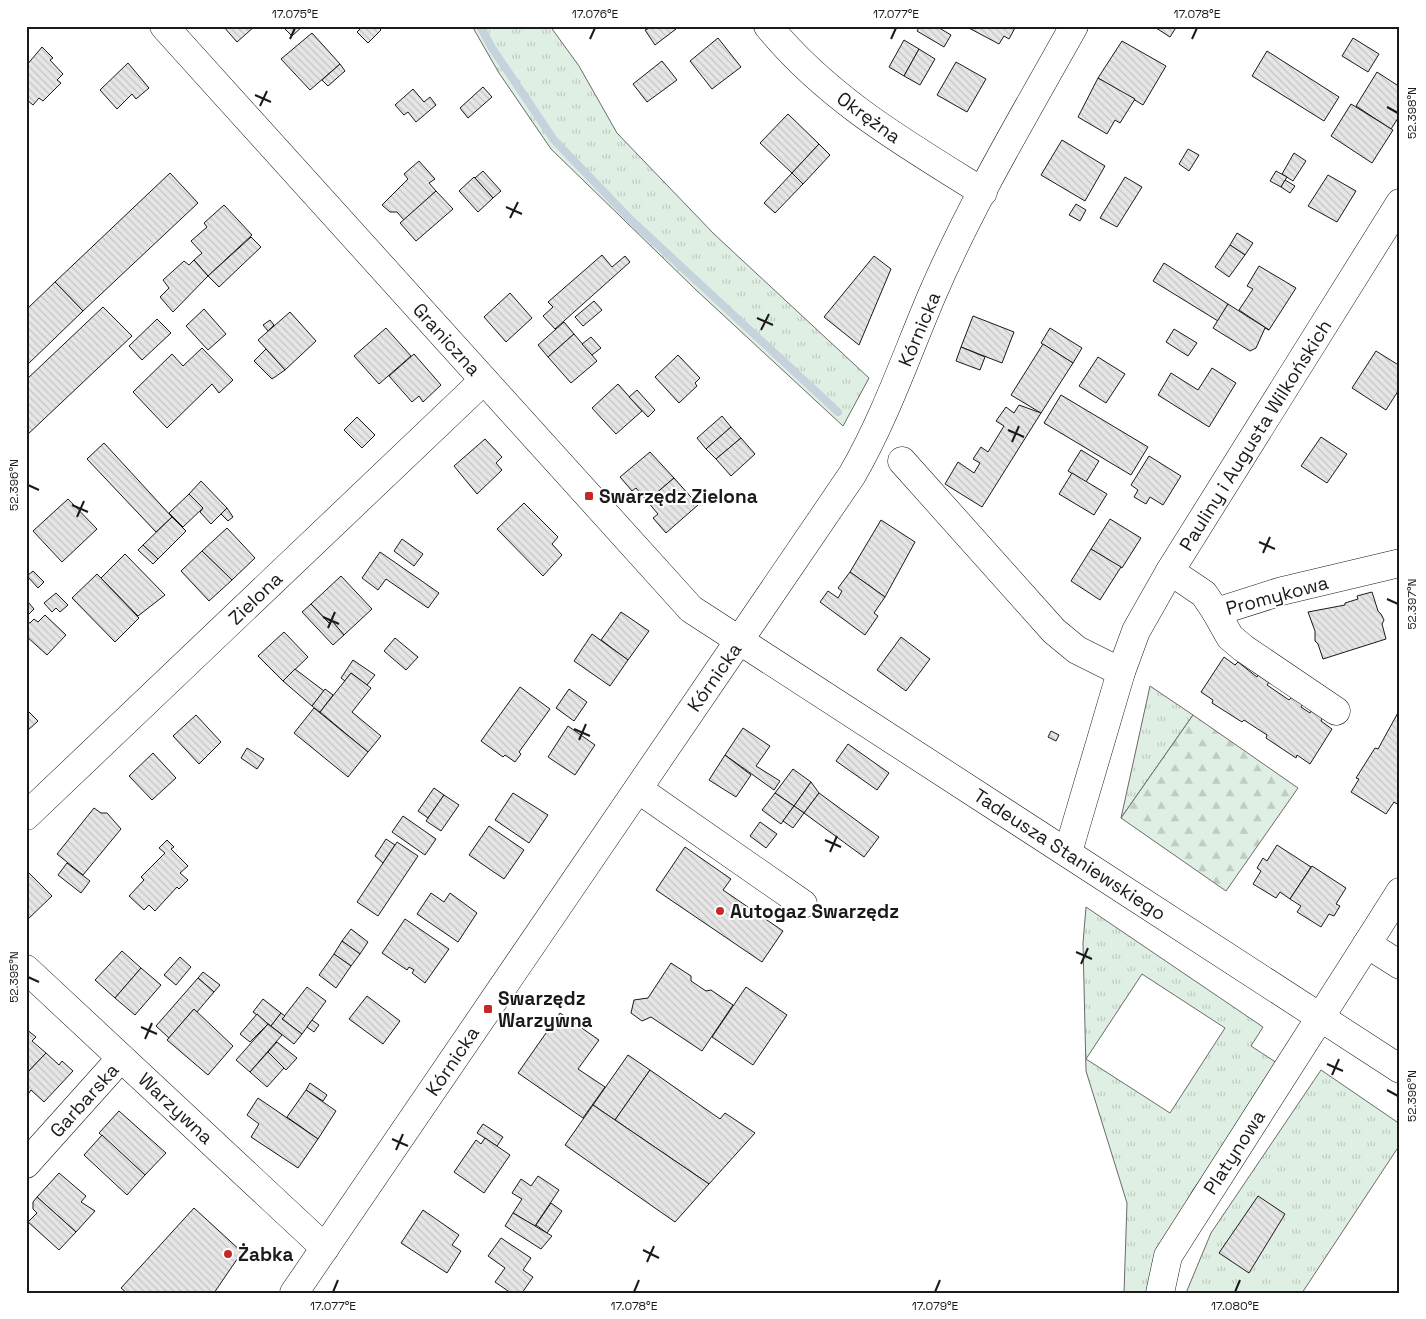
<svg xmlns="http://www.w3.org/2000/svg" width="1426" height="1319" viewBox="0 0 1426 1319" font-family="'Space Grotesk',sans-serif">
<defs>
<pattern id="grass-tufts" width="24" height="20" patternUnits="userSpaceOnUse" patternTransform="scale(1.25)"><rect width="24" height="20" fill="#e0efe3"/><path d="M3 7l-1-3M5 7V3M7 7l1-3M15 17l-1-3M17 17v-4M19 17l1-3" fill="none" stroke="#c0ccc2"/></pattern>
<pattern id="forest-firs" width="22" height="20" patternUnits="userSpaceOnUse" patternTransform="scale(1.25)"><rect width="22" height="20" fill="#e0efe3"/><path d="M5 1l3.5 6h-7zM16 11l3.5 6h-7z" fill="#c0ccc2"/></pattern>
<pattern id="building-back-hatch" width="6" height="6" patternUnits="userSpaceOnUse" patternTransform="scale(1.25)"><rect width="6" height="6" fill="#e6e6e6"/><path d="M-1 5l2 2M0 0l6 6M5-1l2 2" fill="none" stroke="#c5c5c5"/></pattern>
</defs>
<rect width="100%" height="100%" fill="#fff"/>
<g fill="url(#grass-tufts)" stroke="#6a6a6a" fill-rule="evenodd">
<path d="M472,26H550L579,66L617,133L714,234L869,378L843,426L695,289L551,149L499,73Z"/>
<path d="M1150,686L1193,715L1121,818Z"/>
<path d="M1086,907L1263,1027L1251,1046L1280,1065L1193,1190L1158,1253L1147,1293H1124L1127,1203L1086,1071L1083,943ZM1142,974L1225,1028L1170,1113L1086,1059Z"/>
<path d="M1321,1070L1400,1124V1150L1397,1149L1302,1293H1186L1211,1233Z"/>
</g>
<path fill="url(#forest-firs)" stroke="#6a6a6a" d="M1193,715L1298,788L1226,891L1121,818Z"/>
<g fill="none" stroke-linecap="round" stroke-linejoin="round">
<path stroke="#c6d2dc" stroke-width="8" d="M480,26L492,48L554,140L631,220L838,412"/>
</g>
<g fill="url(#building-back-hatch)" stroke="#1a1a1a">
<path d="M223,26H255L237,42Z"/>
<path d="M288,26H303L292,36L285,29Z"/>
<path d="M363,26H377L381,30L368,43L357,32Z"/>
<path d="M655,26H675L676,29L655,45L645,30Z"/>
<path d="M920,26H936L951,35L944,47L917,31Z"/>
<path d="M1016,26L1009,39L1004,36L999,44L967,27Z"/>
<path d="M1153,26H1177L1170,37Z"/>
<path d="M312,33L340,64L310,90L281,59Z"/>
<path d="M718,38L741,67L712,89L690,61Z"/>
<path d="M1353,38L1379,54L1368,72L1342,56Z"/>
<path d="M904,40L919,49L904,76L889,67Z"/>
<path d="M1122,41L1166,66L1143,105L1098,78Z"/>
<path d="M42,47L53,58L50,60L63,74L57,80L61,83L43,101L39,98L33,105L26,99V66Z"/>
<path d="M919,49L935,59L920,85L904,76Z"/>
<path d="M1267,51L1339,97L1324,121L1252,76Z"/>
<path d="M662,61L677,80L647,102L633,84Z"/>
<path d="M956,62L986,79L967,112L937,95Z"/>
<path d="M128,63L149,88L136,99L132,94L117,109L100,90Z"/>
<path d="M340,64L345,71L328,86L322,80Z"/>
<path d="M1377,72L1400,87V115L1391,129L1356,106Z"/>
<path d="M1098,78L1135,99L1120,123L1115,120L1107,134L1078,117Z"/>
<path d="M483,87L492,97L468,118L460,108Z"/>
<path d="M413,89L424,102L430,97L436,105L416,122L408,112L404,115L395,105Z"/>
<path d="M1351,104L1393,130L1372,163L1331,136Z"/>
<path d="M788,114L819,144L792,173L760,143Z"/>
<path d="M1062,140L1105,166L1085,201L1041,175Z"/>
<path d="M819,144L830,155L803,184L792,173Z"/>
<path d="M1188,149L1199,155L1189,171L1179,164Z"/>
<path d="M1294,153L1306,161L1293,181L1282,174Z"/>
<path d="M419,161L435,179L429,183L436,191L404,220L397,212H390L382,205L408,179L404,174Z"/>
<path d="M483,171L501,191L493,198L475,178Z"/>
<path d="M1276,171L1287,177L1281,187L1270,181Z"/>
<path d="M170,173L198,203L83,311L55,282Z"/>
<path d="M792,173L803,184L775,213L764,203Z"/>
<path d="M1328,175L1356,191L1337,222L1308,206Z"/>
<path d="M474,177L493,198L478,212L459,191Z"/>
<path d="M1125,177L1142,187L1117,227L1100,218Z"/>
<path d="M1285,180L1295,186L1290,193L1281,187Z"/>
<path d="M436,191L453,209L416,241L400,223Z"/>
<path d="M1076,204L1086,210L1080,221L1069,215Z"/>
<path d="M224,205L252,235L208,276L194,260L202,253L191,241L207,227L204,223Z"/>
<path d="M1237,233L1253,243L1245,255L1230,245Z"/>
<path d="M251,237L261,247L219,287L208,276Z"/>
<path d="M1230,245L1245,255L1229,277L1215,267Z"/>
<path d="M602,255L612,267L625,256L630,262L555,329L543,316L553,307L548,302Z"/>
<path d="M874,256L891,269L859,345L824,317Z"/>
<path d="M194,260L208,276L173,312L160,297L169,288L163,280L184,261L189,265Z"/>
<path d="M1164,263L1228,304L1218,321L1153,281Z"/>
<path d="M1259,266L1296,288L1269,330L1239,310L1253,289L1247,286Z"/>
<path d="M55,282L83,311L26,366V310Z"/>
<path d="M510,293L532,318L506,342L484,317Z"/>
<path d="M594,301L602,310L583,326L575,317Z"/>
<path d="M1228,304L1269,330L1265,328L1256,348L1250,351L1213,328Z"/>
<path d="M103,307L132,336L26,436V380Z"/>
<path d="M204,309L226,334L208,350L186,326Z"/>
<path d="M290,312L316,341L285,370L258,340Z"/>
<path d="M973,316L1014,332L1002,363L961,347Z"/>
<path d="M157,319L171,333L142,360L129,346Z"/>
<path d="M270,320L274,325L268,331L263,325Z"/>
<path d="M564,322L574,334L548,357L538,345Z"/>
<path d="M386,328L411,356L379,384L354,356Z"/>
<path d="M1050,328L1082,348L1073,363L1041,343Z"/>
<path d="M1174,329L1197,343L1188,356L1166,342Z"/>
<path d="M574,334L597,361L571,383L548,357Z"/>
<path d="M591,337L601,348L592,355L582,344Z"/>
<path d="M1043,344L1073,363L1041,413L1011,395Z"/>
<path d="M961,347L985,357L980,370L956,361Z"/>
<path d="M202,348L233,380L219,393L212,384L167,428L133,392L172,354L183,366Z"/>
<path d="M266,349L285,370L272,379L254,361Z"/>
<path d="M1376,351L1400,366V388L1386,410L1352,388Z"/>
<path d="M414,354L441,385L423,402L419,396L412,402L389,376Z"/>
<path d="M678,355L700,378L695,383L697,386L679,403L655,377Z"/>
<path d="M1098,357L1125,374L1106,403L1079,386Z"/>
<path d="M1212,368L1236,383L1209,427L1158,395L1171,373L1198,390Z"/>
<path d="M618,384L642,411L616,434L592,408Z"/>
<path d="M637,390L655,410L648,417L629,397Z"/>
<path d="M1061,395L1148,447L1131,475L1044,423Z"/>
<path d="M1019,405L1041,413L982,507L945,484L958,462L974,473L980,463L973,459L981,447L988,452L1004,426L996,421L1006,407L1014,413Z"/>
<path d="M722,416L731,427L706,449L697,438Z"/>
<path d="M357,417L375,435L362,448L344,430Z"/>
<path d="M731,427L741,438L716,459L706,449Z"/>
<path d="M1321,437L1347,454L1327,483L1301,466Z"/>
<path d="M741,438L755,454L731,476L716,459Z"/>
<path d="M485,439L502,457L496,463L502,470L477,494L454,466Z"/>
<path d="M104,443L172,517L156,532L87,459Z"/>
<path d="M1081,450L1099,461L1086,482L1068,471Z"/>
<path d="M650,452L674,478L647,501L636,488L632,491L620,477Z"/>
<path d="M1149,456L1181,476L1163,505L1150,497L1146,504L1134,497L1138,490L1131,485Z"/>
<path d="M1072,473L1107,494L1094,515L1059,494Z"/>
<path d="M674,478L698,505L666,533L653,518L658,514L647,501Z"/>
<path d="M201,481L227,508L211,524L200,512L203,508L189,494Z"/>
<path d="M189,494L203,508L183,527L169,513Z"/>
<path d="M68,499L97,529L62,562L33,531Z"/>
<path d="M524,503L558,537L552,544L562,555L543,576L497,529Z"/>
<path d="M227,508L233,517L228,521L221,514Z"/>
<path d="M172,517L186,531L158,559L143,545Z"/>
<path d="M1110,519L1141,538L1122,568L1091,549Z"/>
<path d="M881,520L915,542L885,597L850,572Z"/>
<path d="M227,528L255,558L232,580L202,551Z"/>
<path d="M402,539L423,554L414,566L394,551Z"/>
<path d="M143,545L158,559L153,564L138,550Z"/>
<path d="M1091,549L1121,567L1100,600L1071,581Z"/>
<path d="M202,551L232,580L209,601L181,571Z"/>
<path d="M380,552L439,593L428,608L386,579L378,590L362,578Z"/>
<path d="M125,554L165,595L138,616L101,578Z"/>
<path d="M33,571L44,582L38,588L27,576Z"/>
<path d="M850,572L885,597L874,613L878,616L865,635L820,602L828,591L838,598L842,591L838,588Z"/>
<path d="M97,574L139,618L115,642L72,598Z"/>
<path d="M341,576L372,609L344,635L332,621L329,623L311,604Z"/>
<path d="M1372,592L1378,611L1381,614L1384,620L1382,624L1386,639L1323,659L1318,644L1315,641V631L1308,612L1345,605V603L1358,599L1357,596Z"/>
<path d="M56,593L68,605L60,612L56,608L52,612L44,603Z"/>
<path d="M28,602L34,609L29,614L26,611Z"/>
<path d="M311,604L329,623L332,621L344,635L333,645L302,612Z"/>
<path d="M621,612L649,631L628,660L601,640Z"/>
<path d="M45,615L66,635L47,655L26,636V622L30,623L34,619L38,622Z"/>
<path d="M284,632L308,657L283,681L258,656Z"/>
<path d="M592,634L628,660L610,686L574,661Z"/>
<path d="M901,637L930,659L906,691L877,670Z"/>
<path d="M395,638L418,657L406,670L384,651Z"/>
<path d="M1224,657L1235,665L1238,662L1257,677L1258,675L1269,682L1267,685L1289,700L1292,697L1303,704L1301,707L1310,713L1312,710L1323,717L1321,721L1332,729L1310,764L1297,755L1296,758L1266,738L1267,735L1244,720L1242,722L1212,703L1213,700L1201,692Z"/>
<path d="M353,660L375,675L367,685L351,673L345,681L341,678Z"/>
<path d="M295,669L324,691L312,706L283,681Z"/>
<path d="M351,673L371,688L352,712L381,736L368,752L320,712Z"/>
<path d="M520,687L550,709L519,752L521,754L515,762L505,755L503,757L481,741Z"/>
<path d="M325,689L333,695L320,712L312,706Z"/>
<path d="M569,689L587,702L574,721L556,708Z"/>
<path d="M314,708L368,752L348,777L294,733Z"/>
<path d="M26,709L38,721L27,731L26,730Z"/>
<path d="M1400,709V800L1397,804L1394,802L1386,814L1351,792L1359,779L1356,778L1375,748L1378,749Z"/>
<path d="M196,715L221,742L199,764L173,736Z"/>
<path d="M568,726L595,745L575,775L548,757Z"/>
<path d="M743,728L770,746L756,766L780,781L774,790L725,755Z"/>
<path d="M1051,731L1059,735L1056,741L1048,737Z"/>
<path d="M848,744L889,773L877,790L836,761Z"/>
<path d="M247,748L264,759L257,769L241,758Z"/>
<path d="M153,753L176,778L152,800L129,776Z"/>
<path d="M725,755L751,775L736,797L709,780Z"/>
<path d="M793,769L811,782L794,806L775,793Z"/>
<path d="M811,782L819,793L804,813L794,806Z"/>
<path d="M434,788L444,795L428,818L418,811Z"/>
<path d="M513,793L548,815L529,843L495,820Z"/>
<path d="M775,793L794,806L781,824L762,810Z"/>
<path d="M819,793L879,837L864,857L804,813Z"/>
<path d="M444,795L459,805L441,831L426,821Z"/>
<path d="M794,806L804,813L793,828L783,821Z"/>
<path d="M94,808L101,813H107L121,829L83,875L57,854Z"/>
<path d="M403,816L436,839L425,855L392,832Z"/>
<path d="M760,822L777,834L766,848L750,836Z"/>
<path d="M489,826L524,850L504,879L469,855Z"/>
<path d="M386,839L395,845L383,863L375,856Z"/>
<path d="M167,840L174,847L171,849L188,866L180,873L188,880L179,889L177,887L155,911L149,905L144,910L129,896L144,880L141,877L165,853L159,848Z"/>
<path d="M397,842L418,856L378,916L357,902Z"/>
<path d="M1277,845L1311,867L1290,899L1280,892L1276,898L1253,884L1261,871L1257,868L1263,858L1267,861Z"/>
<path d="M685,847L731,879L723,890L783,931L762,962L656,890Z"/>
<path d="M67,863L90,881L81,893L58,875Z"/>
<path d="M1312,866L1346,888L1336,904L1340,906L1334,916L1329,914L1321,927L1297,912L1301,906L1290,899Z"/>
<path d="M26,870L52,896L26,921Z"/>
<path d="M431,893L444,902L450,893L477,913L458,942L417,914Z"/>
<path d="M405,919L449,949L425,983L412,973L414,970L409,967L407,970L382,953Z"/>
<path d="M351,929L368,942L360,954L342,941Z"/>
<path d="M342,941L360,954L351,966L334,954Z"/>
<path d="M122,951L141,968L115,998L95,980Z"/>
<path d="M334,954L351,966L336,988L319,975Z"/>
<path d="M180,957L191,967L176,985L164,975Z"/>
<path d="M671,963L691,976V981L706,991L711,990L733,1005L702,1051L651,1017L642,1021L631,1013L634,1000L648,998Z"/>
<path d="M141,968L161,985L135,1015L115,998Z"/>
<path d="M203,972L220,985L214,992L198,978Z"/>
<path d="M198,978L214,992L197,1012L194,1009L169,1038L156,1026Z"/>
<path d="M307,987L326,1001L302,1034L282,1019Z"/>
<path d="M746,987L787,1015L753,1065L712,1037Z"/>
<path d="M367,996L400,1021L383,1044L349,1019Z"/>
<path d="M263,999L281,1013L271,1026L253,1012Z"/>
<path d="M194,1009L233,1046L208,1075L167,1040Z"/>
<path d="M281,1013L285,1016L282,1019L302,1034L294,1044L271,1026Z"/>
<path d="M560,1013L599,1040L578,1069L605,1087L583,1118L518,1073Z"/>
<path d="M257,1014L268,1024L250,1042L240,1034Z"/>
<path d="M312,1020L319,1025L314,1032L307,1027Z"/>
<path d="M268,1024L282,1035L250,1072L236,1060Z"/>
<path d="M26,1029L36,1037L32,1041L46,1053L26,1074Z"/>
<path d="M277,1042L297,1058L286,1070L268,1052Z"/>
<path d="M268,1052L284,1068L267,1087L250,1072Z"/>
<path d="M46,1053L59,1065L62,1061L73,1071L44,1102L31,1090L29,1093L26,1090V1074Z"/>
<path d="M628,1055L650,1070L615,1120L593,1105Z"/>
<path d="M650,1070L720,1119L725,1113L755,1133L709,1184L615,1120Z"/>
<path d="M310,1083L327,1095L323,1101L306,1090Z"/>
<path d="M306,1090L336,1111L318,1139L287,1117Z"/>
<path d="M258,1098L318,1139L298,1168L251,1137L259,1124L247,1115Z"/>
<path d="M593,1105L709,1184L675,1222L565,1145Z"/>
<path d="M119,1111L166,1153L145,1175L99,1133Z"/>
<path d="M483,1124L503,1137L497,1146L477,1133Z"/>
<path d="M102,1135L145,1175L127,1195L84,1155Z"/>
<path d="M485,1138L510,1155L484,1193L454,1172L476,1140L481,1144Z"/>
<path d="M59,1173L86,1196L81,1202L95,1211L76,1232L37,1197Z"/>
<path d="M538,1176L559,1190L535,1226L513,1213L522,1199L512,1193L521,1179L531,1186Z"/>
<path d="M1258,1196L1285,1214L1249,1273L1219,1253Z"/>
<path d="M37,1197L76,1232L59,1250L28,1222L37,1213L33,1209V1202Z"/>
<path d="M551,1203L562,1211L547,1233L536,1225Z"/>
<path d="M194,1208L242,1252L214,1293H127L121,1288Z"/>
<path d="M423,1210L459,1235L452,1245L461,1251L447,1273L401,1243Z"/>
<path d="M513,1213L552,1236L541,1249L505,1226Z"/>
<path d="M501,1238L531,1258L523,1270L533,1277L522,1293H511L495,1282L505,1268L488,1256Z"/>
</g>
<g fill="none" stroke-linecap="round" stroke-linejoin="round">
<g stroke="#1a1a1a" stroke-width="29">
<g id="minor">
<path d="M164,26L691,609L1400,1069"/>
<path d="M768,26C828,99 904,143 983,192"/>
<path d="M902,461L1054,631L1077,650L1121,672"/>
<path d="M1170,571L1204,594L1216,612L1282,591L1400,563"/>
<path d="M1216,612L1230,637L1243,648L1336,711"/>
<path d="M638,789L803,904"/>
<path d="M26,816L484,380"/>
<path d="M1068,852L1121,672L1136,631L1170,571L1400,203"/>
<path d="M1400,892L1367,944L1400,965"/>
<path d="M26,969L325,1248"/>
<path d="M26,1164L121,1058"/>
<path d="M294,1293L852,475C885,418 906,356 932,295C972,202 1025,114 1074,26"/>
<path d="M1160,1293L1168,1256L1367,944"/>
</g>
</g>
<use href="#minor" stroke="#fff" stroke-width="28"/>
</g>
<path fill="none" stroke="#1a1a1a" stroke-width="2" d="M290,39L295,28M590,39L595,28M891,39L896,28M1192,39L1197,28M255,95L271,102M260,106L267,91M1387,107L1398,113M506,207L522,214M510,218L518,202M757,318L773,325M761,330L769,314M1008,430L1024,437M1012,442L1019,426M28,485L39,490M72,505L88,512M77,517L84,501M1259,542L1275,549M1263,553L1270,537M1387,599L1398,604M323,617L339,624M328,628L335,612M574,729L590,736M579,740L586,724M825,840L841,847M830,852L837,836M1076,952L1092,959M1081,964L1088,948M28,977L39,982M141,1027L157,1034M145,1039L152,1023M1327,1064L1343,1071M1332,1075L1339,1059M1387,1090L1398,1096M392,1139L408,1146M396,1150L403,1134M643,1250L659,1258M647,1262L654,1246M333,1292L338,1280M634,1292L639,1280M935,1292L940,1280M1235,1292L1240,1280"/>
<g fill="#c62828" stroke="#fff" stroke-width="2">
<rect x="584" y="491" width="10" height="10" rx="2.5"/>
<circle cx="720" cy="911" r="5"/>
<rect x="483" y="1004" width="10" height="10" rx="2.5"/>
<circle cx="228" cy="1254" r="5"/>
</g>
<g text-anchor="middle" stroke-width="4" stroke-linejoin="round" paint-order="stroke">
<g font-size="19" fill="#1a1a1a" stroke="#fff">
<text transform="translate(869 117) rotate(36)" y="7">Okrężna</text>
<text transform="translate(919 329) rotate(-67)" y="7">Kórnicka</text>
<text transform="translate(447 339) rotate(48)" y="7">Graniczna</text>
<text transform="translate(1255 435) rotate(-58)" y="7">Pauliny i Augusta Wilkońskich</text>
<text transform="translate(1277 595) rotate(-15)" y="7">Promykowa</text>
<text transform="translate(255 598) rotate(-44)" y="7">Zielona</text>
<text transform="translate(714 677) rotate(-55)" y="7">Kórnicka</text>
<text transform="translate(1070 854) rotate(33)" y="7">Tadeusza Staniewskiego</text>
<text transform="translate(452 1061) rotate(-56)" y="7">Kórnicka</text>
<text transform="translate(84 1100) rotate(-48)" y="7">Garbarska</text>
<text transform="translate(176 1108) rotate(43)" y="7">Warzywna</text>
<text transform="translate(1234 1152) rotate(-57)" y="7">Platynowa</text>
</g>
<g font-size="19" font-weight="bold" fill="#1a1a1a" stroke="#fff" text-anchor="start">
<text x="599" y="503">Swarzędz Zielona</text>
<text x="730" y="918">Autogaz Swarzędz</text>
<text x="498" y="1005">Swarzędz<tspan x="498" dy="22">Warzywna</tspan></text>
<text x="238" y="1261">Żabka</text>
</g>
</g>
<rect width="1426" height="1319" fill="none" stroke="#ffffff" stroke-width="55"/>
<rect x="28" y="28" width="1370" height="1264" fill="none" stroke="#1a1a1a" stroke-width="2"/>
<g font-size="12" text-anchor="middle" fill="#1a1a1a">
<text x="295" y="18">17.075°E</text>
<text x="595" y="18">17.076°E</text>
<text x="896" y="18">17.077°E</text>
<text x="1197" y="18">17.078°E</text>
<text transform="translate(1412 113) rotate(-90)" y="4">52.398°N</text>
<text transform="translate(14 485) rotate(-90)" y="4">52.396°N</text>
<text transform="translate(1412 604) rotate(-90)" y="4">52.397°N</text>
<text transform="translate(14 977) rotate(-90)" y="4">52.395°N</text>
<text transform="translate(1412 1096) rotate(-90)" y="4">52.396°N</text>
<text x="333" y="1310">17.077°E</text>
<text x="634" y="1310">17.078°E</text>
<text x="935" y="1310">17.079°E</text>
<text x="1235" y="1310">17.080°E</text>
</g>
</svg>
